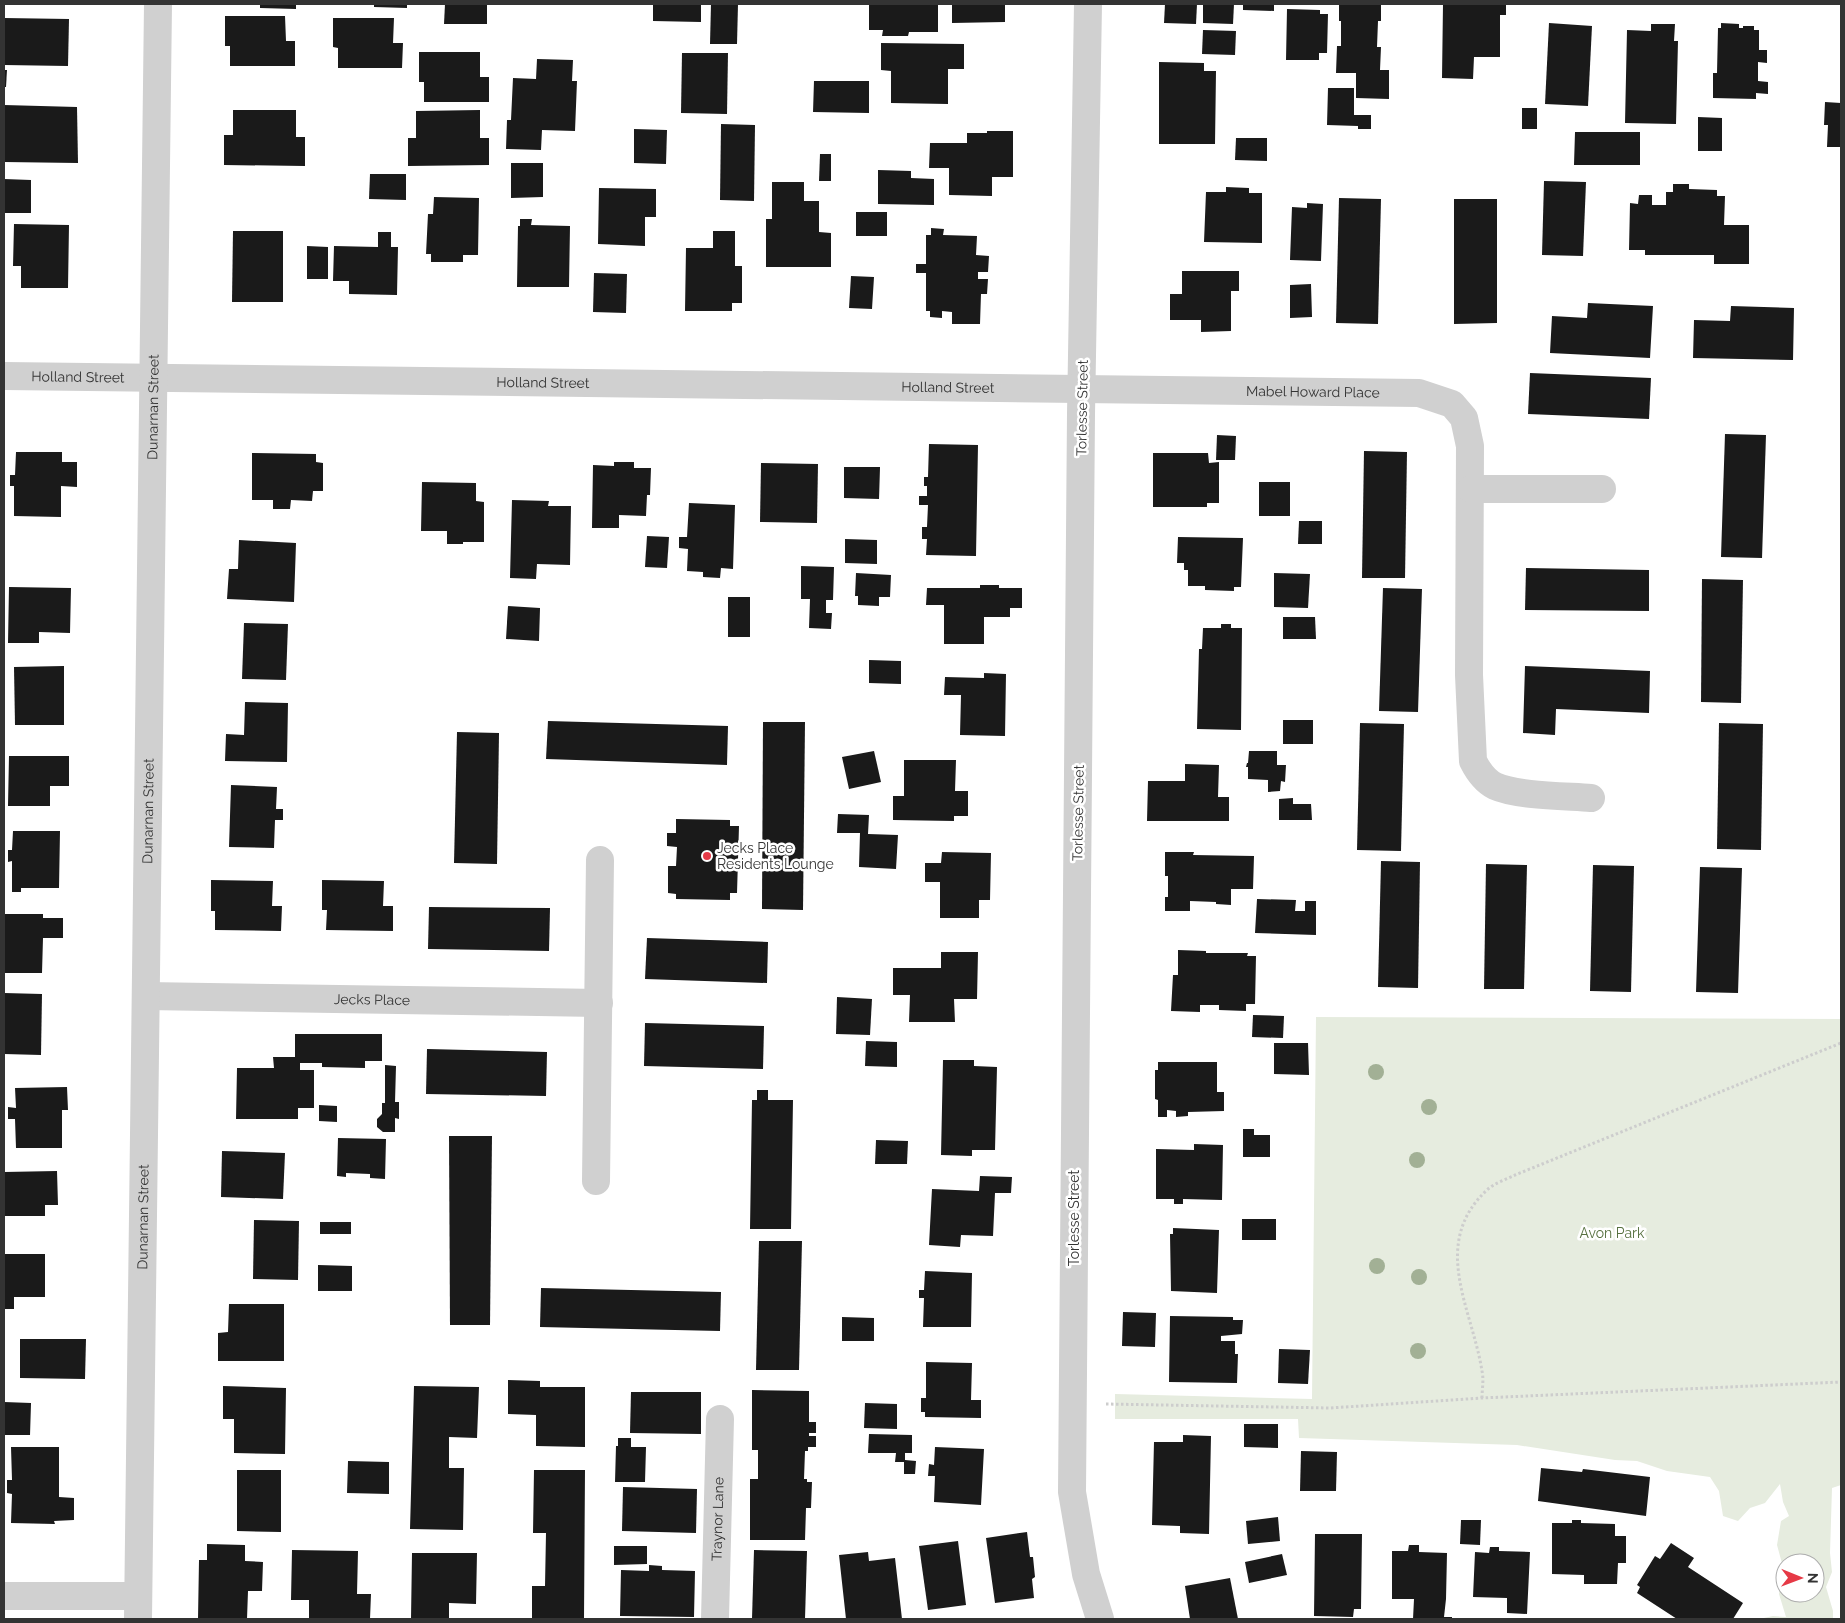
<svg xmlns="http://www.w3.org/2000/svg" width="1845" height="1623" viewBox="0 0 1845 1623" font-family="Raleway,sans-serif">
<rect width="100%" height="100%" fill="#fff"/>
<path fill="#e6ecdf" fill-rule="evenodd" d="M1316,1017L1841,1019V1485L1832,1488L1830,1553L1832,1572L1826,1587L1833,1611V1619H1759L1773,1616L1786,1617L1779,1594L1783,1567L1777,1545L1781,1521L1789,1516L1783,1502L1780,1484L1765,1503L1750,1508L1738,1521L1723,1516L1719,1491L1710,1477L1667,1471L1637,1461L1615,1460L1517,1445L1299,1438L1298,1419H1115V1394L1312,1399ZM1785,1563H1815V1593H1785Z"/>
<g fill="#1a1a1a">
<path d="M260,4H296V9L260,8Z"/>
<path d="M374,4H407V8L374,7Z"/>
<path d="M445,4H487V24H444Z"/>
<path d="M653,4H701V22L653,21Z"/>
<path d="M711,4H738L737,44H710Z"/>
<path d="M869,4H938V32H909L908,36H882L883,30H869Z"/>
<path d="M952,4H1005V22L952,23Z"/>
<path d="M1165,4H1197L1196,24L1164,23Z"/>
<path d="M1203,4H1234L1233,24L1203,23Z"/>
<path d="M1243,4H1274V11L1243,10Z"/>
<path d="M1339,4H1381V21H1378L1377,47H1381L1380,70H1389V99L1356,98V73H1336L1337,46H1341V21H1339Z"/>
<path d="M1443,4H1506V15H1500V57H1474L1473,79L1442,78Z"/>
<path d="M1287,9L1320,10V14H1328L1327,53H1319V60H1286Z"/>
<path d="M225,16H285L286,41H295V66H230V46H225Z"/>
<path d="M4,18L69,19L68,66L4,65Z"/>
<path d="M333,18H394L393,43H403L402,68H338V48L333,47Z"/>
<path d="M1549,23L1592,26L1588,106L1545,104Z"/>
<path d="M1721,23L1739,24V28H1743V26H1754V30H1759V50H1767V63L1758,62V81L1768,82V94L1756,93V99L1713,98V73H1717L1718,28H1721Z"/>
<path d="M1651,24H1675L1674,41H1678L1676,124L1625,123L1627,30L1651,31Z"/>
<path d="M1203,30L1236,31L1235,55L1202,54Z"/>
<path d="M881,43L964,44V69H948V104L891,103V71L881,70Z"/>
<path d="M419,52H480V77H489V102H424V82H419Z"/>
<path d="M682,53H728L727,114L681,113Z"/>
<path d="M537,59L573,60L572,81H577L575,131L542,130L541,150L506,149L507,120H511L513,78L536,79Z"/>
<path d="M1159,62L1204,63V71H1216L1215,144H1159Z"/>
<path d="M4,70H7L6,87H4Z"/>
<path d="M814,81H869V113L813,112Z"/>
<path d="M1328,88H1354V115H1371V129H1358V126L1327,125Z"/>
<path d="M1825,102L1841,103V147H1827L1828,125H1824Z"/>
<path d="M4,105L77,107L78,163L4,162Z"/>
<rect x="1522" y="108" width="15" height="21"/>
<path d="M233,110H296V137H305V166L224,165V135H233Z"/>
<path d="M480,110V138H489V165L408,166V138H416V111Z"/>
<path d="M1698,117L1722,118V151H1698Z"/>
<path d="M721,124L755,125L754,201L720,200Z"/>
<path d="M634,129L667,130L666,164L634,163Z"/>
<path d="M987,131H1013V177H992V196L949,195V168H929L930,143H967V133H987Z"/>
<path d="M1575,132H1640V165H1574Z"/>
<path d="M1236,138H1267V161L1235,160Z"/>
<path d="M820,154H831V181H819Z"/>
<path d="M511,163H543V197L511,198Z"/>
<path d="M878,170L911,171V178L934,179V205L878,204Z"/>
<path d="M370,174H406V200L369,199Z"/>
<path d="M4,179L31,180V213H4Z"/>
<path d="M1544,181L1586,182L1583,256L1542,255Z"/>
<path d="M772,182H804V201H819V232L831,233V267H766V219H772Z"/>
<path d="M1673,184H1689V189L1717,190V196H1725L1724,225H1749V264H1714V255H1645V250H1629L1630,203L1638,204L1639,195H1652V205H1666V192H1673Z"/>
<path d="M1226,187L1249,188V193H1262V243L1204,242L1206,192H1226Z"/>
<path d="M599,188L656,189V217H645V246L598,244Z"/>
<path d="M434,197L479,198L478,255H463V262H431V254H426L428,214H433Z"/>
<path d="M1339,198L1381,199L1378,324L1336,323Z"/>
<path d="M1454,199H1497V323L1454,324Z"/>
<path d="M1307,203L1323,204L1321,261L1290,260L1292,207L1307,208Z"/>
<rect x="856" y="212" width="31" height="24"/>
<path d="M520,219H532L531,225L570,226L569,287H517L518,226H520Z"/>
<path d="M14,224L69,225L68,288H21V266H13Z"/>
<path d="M931,228L944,229L943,235L977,236L976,255L989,256L988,272H978V279H988L987,294H981L980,324H952V312L942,311V318L930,317V311H926V273H916V264H926V235H931Z"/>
<path d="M233,231H283V302H232Z"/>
<path d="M713,231H735V266H742V303H732V311H685L686,248H713Z"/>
<path d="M378,232H391V247H398L397,295L349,294V281H333L334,246L378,247Z"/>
<path d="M307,246L328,247V279H307Z"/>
<path d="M1182,271H1239V291H1231V331L1201,332V320H1170V294H1182Z"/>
<path d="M594,273L627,274L626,313L593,312Z"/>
<path d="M851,276L874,277L872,309L849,308Z"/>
<path d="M1311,284L1312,317L1290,318V285Z"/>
<path d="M1588,303L1653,306L1650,358L1550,353L1552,316L1587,318Z"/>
<path d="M1731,306L1794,308L1793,360L1693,358L1694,320L1730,321Z"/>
<path d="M1530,373L1651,378L1649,419L1528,414Z"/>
<path d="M1725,434L1766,435L1762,558L1721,557Z"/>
<path d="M1217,435L1236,436L1235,460H1216Z"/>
<path d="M929,444L978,445L976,556L926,555L927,539H922V527H927L928,505H919V496H927V486H924V477H928Z"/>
<path d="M1364,451L1407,452L1405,578H1362Z"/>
<path d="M16,452H62V462H77V487L61,486V517L14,516V486H10V475H15Z"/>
<path d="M252,453L316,454V462L323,463V491H313L312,501L291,500L290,509H273V500H252Z"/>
<path d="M1153,453H1208L1209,463L1219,462V503H1207V507H1153Z"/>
<path d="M614,462H634V468H651L650,495H647L646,516L619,515V528H592L593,465L614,466Z"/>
<path d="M761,463L818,464L817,523L760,522Z"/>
<path d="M844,467H880L879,499L844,498Z"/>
<path d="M422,482L476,483V501L484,502V542H463V544H447V531H421Z"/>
<rect x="1259" y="482" width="31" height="34"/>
<path d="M512,500L549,501L548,506H571L570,565L537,564L536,579L510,578Z"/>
<path d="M689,503L735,505L733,569L721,568L720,578L703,577V572L687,571L688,549L679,548V537H687Z"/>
<path d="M1299,521H1322V544H1298Z"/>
<path d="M647,536L669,537L667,568L645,567Z"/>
<path d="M1178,537L1243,538L1241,587H1234V591L1205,590V586H1188V570H1184V563H1177Z"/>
<path d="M845,539L877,540V564L845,563Z"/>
<path d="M239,540L296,543L294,602L227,599L229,569H238Z"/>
<path d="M801,566L834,567L833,600H826V613H832L831,629L809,628L810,599H801Z"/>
<path d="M1526,568L1649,570V611L1525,610Z"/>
<path d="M856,573L891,575L890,597H879V606L858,605V596H855Z"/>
<path d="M1274,573L1310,574L1308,608L1274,607Z"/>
<path d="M1702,579L1743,580L1741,703L1701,702Z"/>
<path d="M980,585H999V588H1022V608H1010V617H984V644H944V605H926L927,588H980Z"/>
<path d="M9,587L71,588L70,633L39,632V643H8Z"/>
<path d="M1383,588L1422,589L1418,712L1379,711Z"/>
<rect x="728" y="597" width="22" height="40"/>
<path d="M508,606L540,608L539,641L506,639Z"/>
<path d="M1283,617H1315L1316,639H1283Z"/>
<path d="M244,623L288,624L286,680L242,679Z"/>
<path d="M1221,624H1231V628H1242L1241,730L1197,729L1199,649H1202L1203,628H1221Z"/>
<path d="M869,660L901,661V684L869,683Z"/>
<path d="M64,666V725H15L14,667Z"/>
<path d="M1525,666L1650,671L1649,713L1556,709L1555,735L1523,733Z"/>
<path d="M984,673L1006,674L1005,736L960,735L961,695H944L945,677L984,678Z"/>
<path d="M245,702L288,703L287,762L225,761L226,734L244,735Z"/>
<rect x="1283" y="720" width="30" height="24"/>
<path d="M548,721L728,726L727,765L546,759Z"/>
<path d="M763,722H805L803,910L762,909Z"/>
<path d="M1360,723L1404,724L1401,851L1357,850Z"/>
<path d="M1719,723L1763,724L1761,850L1717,849Z"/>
<path d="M457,732L499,733L497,864L454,863Z"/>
<path d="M874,751L881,782L849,789L842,757Z"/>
<path d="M1249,751H1277V765H1286L1285,782L1281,781L1280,791L1268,792V780L1248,779V767H1246L1247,763H1248Z"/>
<path d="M9,756H69V786H50V806H8Z"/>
<path d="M904,760H956L955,791H968V816H954V821L893,820V796H904Z"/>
<path d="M1185,764L1219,765L1218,797H1229V821H1147L1148,781H1185Z"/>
<path d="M231,785L277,787L276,809H283V820H275L274,848L229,847Z"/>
<path d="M1293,798V804H1311L1312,820H1279V799Z"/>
<path d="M838,814L869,815L868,834L898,835L896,869L859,867L860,833H837Z"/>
<path d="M676,819L730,820V826H739L737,893H730V900L676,899V894L668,893V866H676L677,847L667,846V833H676Z"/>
<path d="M13,831H60L59,888H21V892H12V861L8,862V850H12Z"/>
<path d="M942,852L991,853L990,900H979V918H940V882H925V863H941Z"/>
<path d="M1165,852H1194L1193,855L1254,856L1253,889H1231V905L1216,904V902L1190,901V911H1165V897H1168V876H1165Z"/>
<path d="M1381,861L1420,862L1418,988L1378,987Z"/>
<path d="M1486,864L1527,865L1524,989H1484Z"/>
<path d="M1593,865L1634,866L1631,992L1590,991Z"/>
<path d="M1700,867L1742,868L1738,993L1696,992Z"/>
<path d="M211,880L273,881L272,906H282L281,931L215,930V911H211Z"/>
<path d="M322,880L384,881L383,906H393V931L326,930L327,910H322Z"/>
<path d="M1257,899L1296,900L1295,911H1305V901H1316V935L1255,933Z"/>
<path d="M429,907L550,908L549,951L428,949Z"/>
<path d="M4,914H43V918H63V938H43L42,973H4Z"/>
<path d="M647,938L768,942L767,983L645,979Z"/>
<path d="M1178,950L1206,951V953H1248L1247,956H1256L1255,1004H1246V1011L1219,1010V1005H1200V1012L1171,1011L1173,975H1178Z"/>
<path d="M941,952H978L977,999H954L955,1022H909L910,995H893V968H941Z"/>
<path d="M4,993L42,994L41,1055L4,1054Z"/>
<path d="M837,997L872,999L870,1035L836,1034Z"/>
<path d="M1253,1015L1284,1016L1283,1038L1252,1037Z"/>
<path d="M645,1023L764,1026L763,1069L644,1066Z"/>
<path d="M295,1034H382V1061H365V1068L322,1067V1063H300V1070H314V1108H298V1119H236L237,1068H274L273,1057H295Z"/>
<path d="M866,1041L897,1042V1067L865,1066Z"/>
<path d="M1274,1043H1308L1309,1075L1274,1074Z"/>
<path d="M427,1049L547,1052L546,1096L426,1094Z"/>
<path d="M943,1060H974V1066L997,1067L995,1150H972V1156L941,1155Z"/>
<path d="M1158,1062H1217V1092H1224V1111L1188,1112V1116L1176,1117V1111L1167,1110V1117H1158V1100L1155,1099V1070H1158Z"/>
<path d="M385,1065L396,1066L395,1102H399V1119L395,1118V1132H383L377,1127V1119L382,1114V1103H385Z"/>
<path d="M67,1087L68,1110H62V1148H16L15,1119H8V1107L16,1108L15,1088Z"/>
<path d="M757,1090H768V1100H793L791,1229H750L752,1100H757Z"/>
<path d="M319,1105L337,1106V1122L319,1121Z"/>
<path d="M1243,1129H1254V1135H1270V1157H1243Z"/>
<path d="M449,1136H492L490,1325H450Z"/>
<path d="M338,1138L386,1139L385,1179L370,1178V1174L346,1173V1177L337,1176Z"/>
<path d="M876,1140L908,1141L907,1164H875Z"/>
<path d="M1194,1144L1223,1145L1222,1200L1183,1199V1204H1174V1199H1156V1149L1194,1150Z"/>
<path d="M222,1151L285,1153L283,1199L221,1197Z"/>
<path d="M57,1171L58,1205H45V1216H4V1172Z"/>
<path d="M980,1176L1012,1177L1011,1193H995L993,1236L961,1235L960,1247L929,1245L932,1189L979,1191Z"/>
<rect x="1242" y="1219" width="34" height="21"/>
<path d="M254,1220L299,1221L298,1280L253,1279Z"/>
<rect x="320" y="1222" width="31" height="12"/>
<path d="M1173,1228L1219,1230L1217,1293L1171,1291L1170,1234H1173Z"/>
<path d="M759,1241H802L799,1370H756Z"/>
<path d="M4,1254H45V1297H14V1309H4Z"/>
<path d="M318,1265L352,1266V1291H318Z"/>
<path d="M925,1271L972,1273L971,1327H923L924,1298H919V1290H924Z"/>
<path d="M541,1288L721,1292L720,1331L540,1327Z"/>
<path d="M229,1304H284V1361H218V1333L228,1332Z"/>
<path d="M1123,1312L1156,1313L1155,1347L1122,1346Z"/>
<path d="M1170,1316L1233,1317V1320H1243L1242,1334L1221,1336V1341H1235V1354H1238L1237,1383L1169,1382Z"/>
<path d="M842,1317L874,1318V1341H842Z"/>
<path d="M20,1339H86L85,1379L20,1378Z"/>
<path d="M1279,1349L1310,1350L1308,1384L1278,1383Z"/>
<path d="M926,1362L972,1363L971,1400H981V1418L925,1417V1412H921V1398H926Z"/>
<path d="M508,1380L540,1381V1387H585V1447L536,1446V1415L508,1414Z"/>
<path d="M223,1386L286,1388L285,1454L234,1453V1419H223Z"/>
<path d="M414,1386L479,1387L477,1438L449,1437V1468H464L463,1530L410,1529Z"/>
<path d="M752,1390L809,1391V1422H816V1433H809V1436H816V1447H808V1451H805L804,1479H807V1482H812L811,1508H806L805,1540H750V1479H758V1450H752Z"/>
<path d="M631,1392H701V1434L630,1433Z"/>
<path d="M4,1402L31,1403L30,1435H4Z"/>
<path d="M865,1403L897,1404V1429L864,1428Z"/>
<path d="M1244,1424H1278V1448L1244,1447Z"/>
<path d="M869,1434L912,1435V1453H905V1460L916,1461L915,1474H904V1462H895L896,1453H868Z"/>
<path d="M1183,1435L1211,1436L1209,1534L1180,1533V1526L1152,1525L1154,1442H1183Z"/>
<path d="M618,1438H631V1447H646L645,1482H615L616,1446H618Z"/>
<path d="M11,1447H59V1497L74,1498V1520L54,1521L55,1524L11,1523L12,1494L7,1493V1480H12Z"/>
<path d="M935,1447L984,1449L981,1505L934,1502L935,1476H928L929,1464L934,1465Z"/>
<path d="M1301,1451L1337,1452L1336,1491H1300Z"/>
<path d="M348,1461L389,1462V1494L347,1493Z"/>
<path d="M1541,1468L1582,1472L1583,1469L1650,1477L1646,1516L1538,1501Z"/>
<path d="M237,1470H281V1532L237,1531Z"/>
<path d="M534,1470H585L584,1619H532V1586H545L546,1533H533Z"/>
<path d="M623,1487L697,1489L696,1533L622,1531Z"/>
<path d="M1278,1517L1280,1541L1248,1544L1246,1521Z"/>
<path d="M1461,1520H1481L1480,1545L1460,1544Z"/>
<path d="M1572,1520H1581V1523L1615,1524V1536H1626V1563H1618L1617,1584H1584V1575L1552,1574V1523H1572Z"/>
<path d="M1027,1532L1030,1557H1033L1035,1577L1032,1579L1034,1598L995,1603L986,1538Z"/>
<path d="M1315,1534H1362L1361,1609H1354L1353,1617L1314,1616Z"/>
<path d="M958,1541L966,1605L928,1610L919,1546Z"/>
<path d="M1671,1543L1694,1558L1688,1567L1743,1603L1733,1619H1677L1637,1593L1640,1587L1637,1585L1655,1556L1660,1559Z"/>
<path d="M207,1544L245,1545V1561L263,1562L262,1591H248L247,1619H198L199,1560H207Z"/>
<path d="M1409,1545H1419V1552L1447,1553L1446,1599L1444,1617H1452V1619H1413L1414,1599H1392V1551H1408Z"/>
<path d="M614,1546H647V1564L614,1565Z"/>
<path d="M1490,1547H1499V1551L1530,1552L1527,1614L1507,1613V1598L1473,1597L1475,1552L1489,1553Z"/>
<path d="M292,1550L358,1551L357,1594H371L370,1619H309V1600H291Z"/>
<path d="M754,1550L807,1551L805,1619H752Z"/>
<path d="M868,1552L869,1561L895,1558L902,1619H846L839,1555Z"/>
<path d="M412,1553H477L476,1604L449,1603V1619H411Z"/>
<path d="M1282,1554L1287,1575L1249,1583L1245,1562Z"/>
<path d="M649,1565L662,1566V1570L695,1571L694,1617L620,1616L621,1570L649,1571Z"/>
<path d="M1230,1578L1238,1619H1190L1185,1586Z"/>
</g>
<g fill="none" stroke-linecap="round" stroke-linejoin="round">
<g stroke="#cdcdcd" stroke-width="3" stroke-dasharray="2.5 2.5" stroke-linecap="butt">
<path d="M1482,1398C1482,1389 1484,1380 1482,1371C1472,1308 1429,1243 1488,1189C1495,1183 1507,1179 1515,1175L1841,1043"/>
<path d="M1106,1404L1330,1408L1482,1398L1841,1382"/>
</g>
<g stroke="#d0d0d0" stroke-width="28">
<path d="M1088,4L1081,414L1072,1492L1086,1574L1100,1619"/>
<path id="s1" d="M4,376L1419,393L1452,404L1464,418L1470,446L1469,675L1473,761C1478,771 1485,781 1495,786C1517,796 1566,796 1591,798"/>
<path d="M1471,489H1602"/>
<path id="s2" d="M146,996L599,1003"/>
<path d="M596,1181L600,860"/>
<path d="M4,1596H138"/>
<path id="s3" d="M138,1619L158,4"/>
<path id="s4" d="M715,1619L720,1419"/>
</g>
</g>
<g fill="#a2b095">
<circle cx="1376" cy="1072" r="8"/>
<circle cx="1429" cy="1107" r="8"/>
<circle cx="1417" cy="1160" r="8"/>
<circle cx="1377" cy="1266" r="8"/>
<circle cx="1419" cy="1277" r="8"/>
<circle cx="1418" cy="1351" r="8"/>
</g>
<circle fill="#e63946" stroke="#fff" stroke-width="2" cx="707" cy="856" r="5"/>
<g text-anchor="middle" stroke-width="5" stroke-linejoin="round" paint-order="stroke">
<g font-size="14" fill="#333" stroke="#fff">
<text dy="5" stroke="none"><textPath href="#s1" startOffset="74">Holland Street</textPath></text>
<text dy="5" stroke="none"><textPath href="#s1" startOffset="539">Holland Street</textPath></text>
<text dy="5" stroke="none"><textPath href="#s1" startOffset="944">Holland Street</textPath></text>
<text dy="5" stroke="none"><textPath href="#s1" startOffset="1309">Mabel Howard Place</textPath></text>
<text dy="5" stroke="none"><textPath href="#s3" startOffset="1212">Dunarnan Street</textPath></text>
<text transform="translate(1082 408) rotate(-89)" y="5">Torlesse Street</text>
<text dy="5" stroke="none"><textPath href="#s3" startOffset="808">Dunarnan Street</textPath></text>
<text transform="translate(1078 813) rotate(-89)" y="5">Torlesse Street</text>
<text dy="5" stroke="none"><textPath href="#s2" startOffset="226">Jecks Place</textPath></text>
<text dy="5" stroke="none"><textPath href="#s3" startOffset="402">Dunarnan Street</textPath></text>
<text transform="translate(1074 1218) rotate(-90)" y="5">Torlesse Street</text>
<text dy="5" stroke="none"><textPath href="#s4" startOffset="100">Traynor Lane</textPath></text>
</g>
<g font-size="14" fill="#333" stroke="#fff" text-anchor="start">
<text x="717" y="853">Jecks Place<tspan x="717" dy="16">Residents Lounge</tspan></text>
</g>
<g font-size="14" fill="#56703f" stroke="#fff">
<text x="1612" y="1238">Avon Park</text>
</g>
</g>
<rect width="1845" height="1623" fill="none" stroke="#333333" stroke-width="10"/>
<g transform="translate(1800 1578) rotate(91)"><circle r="24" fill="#ffffff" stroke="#adadad"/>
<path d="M0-4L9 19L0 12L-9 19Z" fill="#e63946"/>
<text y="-8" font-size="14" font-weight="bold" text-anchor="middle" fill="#333333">N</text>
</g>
</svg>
